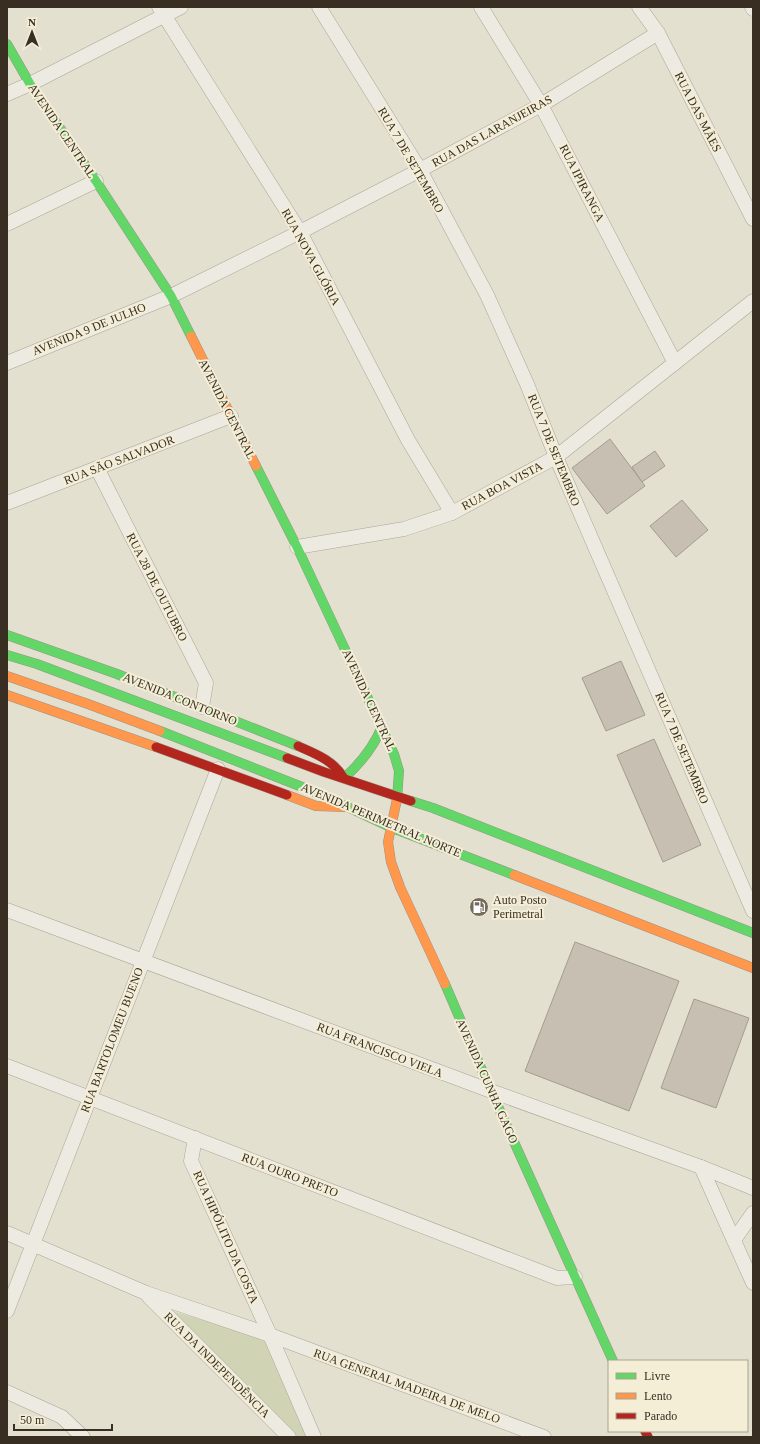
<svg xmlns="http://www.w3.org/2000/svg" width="760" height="1444" viewBox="0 0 760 1444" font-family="Georgia,serif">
<rect width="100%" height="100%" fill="#e4e0d0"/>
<path fill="#d0d3b4" d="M175,1312L267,1339L308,1437H296Z"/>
<g fill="#c7bfb1" stroke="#a49c8f">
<path d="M610,439L645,486L607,514L572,468Z"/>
<path d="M655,451L665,466L642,482L632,467Z"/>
<path d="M682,500L708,530L676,557L650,526Z"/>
<path d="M621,661L645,715L606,731L582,678Z"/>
<path d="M654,739L701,845L663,862L617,755Z"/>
<path d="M575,942L679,981L629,1111L525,1071Z"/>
<path d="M694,999L749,1018L716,1108L661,1088Z"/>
</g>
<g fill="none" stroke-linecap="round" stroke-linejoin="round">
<g stroke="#aaa598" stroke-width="15">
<g id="street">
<path d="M159,7L300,232L408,440L452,513"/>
<path d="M319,7L420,170L487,295L527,384L556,457L753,911"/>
<path d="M481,7L541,105L675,363"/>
<path d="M639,7L658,33L753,219"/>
<path d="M752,7L753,9"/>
<path d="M7,94L30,84L181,7"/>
<path d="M7,224L96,181"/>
<path d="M7,363L171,296L300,232L420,170L541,105L658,33"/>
<path d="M97,468L206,683L202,707"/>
<path d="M7,503L231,416"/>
<path d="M297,547L404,529L452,513L556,457L753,301"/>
<path d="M7,910L491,1091L701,1167L753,1188"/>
<path d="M7,1066L557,1278L575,1277"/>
<path d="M195,1138L191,1161L270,1335L314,1437"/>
<path d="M701,1167L753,1283"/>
<path d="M7,1233L146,1293L270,1335L544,1437"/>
<path d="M734,1240L753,1213"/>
<path d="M149,1297L289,1437"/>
<path d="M7,1311L218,769"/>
<path d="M7,1392L62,1417L83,1437"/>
</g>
</g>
<g stroke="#999488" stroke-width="10">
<g id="fast">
<path d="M7,44L30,84L96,181L171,296L191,336"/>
<path d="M256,466L297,547L394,754L399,771L397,799"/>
<path d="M7,635L117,674L298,746"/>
<path d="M7,655L37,664L287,758"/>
<path d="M160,731L320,794L390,827L514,875"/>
<path d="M344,778C361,763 373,748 382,727"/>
<path d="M411,801L433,808L753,933"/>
<path d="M445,984L491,1091L613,1361"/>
</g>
</g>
<g stroke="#999488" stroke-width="10">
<g id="slow">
<path d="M191,336L256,466"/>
<path d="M7,676L88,704L160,731"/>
<path d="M7,695L156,747"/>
<path d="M287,795L316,806L346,807"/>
<path d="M397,799L388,842L391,862L400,887L445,984"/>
<path d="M514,875L753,968"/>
</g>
</g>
<g stroke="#999488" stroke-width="10">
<g id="jam">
<path d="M298,746C316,754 333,760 344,778"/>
<path d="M156,747L287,795"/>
<path d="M287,758L324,772L411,801"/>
<path d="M645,1431L648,1437"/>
</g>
</g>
<use href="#street" stroke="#eceae1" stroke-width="14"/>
<use href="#fast" stroke="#63d668" stroke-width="9"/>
<use href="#slow" stroke="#ff974d" stroke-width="9"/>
<use href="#jam" stroke="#b3261e" stroke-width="9"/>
</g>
<defs>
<g id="fuel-disc" transform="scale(1)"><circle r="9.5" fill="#746c5e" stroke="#f4eed7"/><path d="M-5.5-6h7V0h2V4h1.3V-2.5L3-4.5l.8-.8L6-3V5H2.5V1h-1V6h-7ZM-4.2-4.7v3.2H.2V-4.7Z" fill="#fff"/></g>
</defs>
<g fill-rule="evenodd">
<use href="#fuel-disc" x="479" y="907"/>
</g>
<g text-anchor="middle" stroke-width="4" stroke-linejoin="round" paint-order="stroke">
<g font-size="12" fill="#382e21" stroke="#f4eed7">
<text transform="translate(698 112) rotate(63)" y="4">RUA DAS MÃES</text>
<text transform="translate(62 131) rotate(56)" y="4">AVENIDA CENTRAL</text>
<text transform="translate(492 131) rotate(-29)" y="4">RUA DAS LARANJEIRAS</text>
<text transform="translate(411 160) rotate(60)" y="4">RUA 7 DE SETEMBRO</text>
<text transform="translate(582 183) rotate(63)" y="4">RUA IPIRANGA</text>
<text transform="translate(311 257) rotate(61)" y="4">RUA NOVA GLÓRIA</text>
<text transform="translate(89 329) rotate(-22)" y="4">AVENIDA 9 DE JULHO</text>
<text transform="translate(227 409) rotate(63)" y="4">AVENIDA CENTRAL</text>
<text transform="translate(554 450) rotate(68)" y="4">RUA 7 DE SETEMBRO</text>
<text transform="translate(119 460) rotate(-21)" y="4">RUA SÃO SALVADOR</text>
<text transform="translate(502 486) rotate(-28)" y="4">RUA BOA VISTA</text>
<text transform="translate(157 587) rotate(63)" y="4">RUA 28 DE OUTUBRO</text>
<text transform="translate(180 699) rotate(22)" y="4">AVENIDA CONTORNO</text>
<text transform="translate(369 700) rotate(65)" y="4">AVENIDA CENTRAL</text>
<text transform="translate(682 748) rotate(67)" y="4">RUA 7 DE SETEMBRO</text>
<text transform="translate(381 820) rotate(23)" y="4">AVENIDA PERIMETRAL NORTE</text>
<text transform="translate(112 1040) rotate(-69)" y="4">RUA BARTOLOMEU BUENO</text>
<text transform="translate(380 1050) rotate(21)" y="4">RUA FRANCISCO VIELA</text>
<text transform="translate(487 1081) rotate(66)" y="4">AVENIDA CUNHA GAGO</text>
<text transform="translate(290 1175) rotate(21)" y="4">RUA OURO PRETO</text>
<text transform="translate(226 1237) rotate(66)" y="4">RUA HIPÓLITO DA COSTA</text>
<text transform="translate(217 1365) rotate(45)" y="4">RUA DA INDEPENDÊNCIA</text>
<text transform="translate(407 1386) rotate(20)" y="4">RUA GENERAL MADEIRA DE MELO</text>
</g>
<g font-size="12" fill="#382e21" stroke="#f4eed7" text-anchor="start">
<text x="493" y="904">Auto Posto<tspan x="493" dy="14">Perimetral</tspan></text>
</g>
</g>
<rect width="760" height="1444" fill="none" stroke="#382e21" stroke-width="16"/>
<rect x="608" y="1360" width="140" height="72" fill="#f4eed7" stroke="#a9a18e"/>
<rect x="616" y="1373" width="20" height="6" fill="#63d668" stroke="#a9a18e"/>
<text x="644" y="1380" font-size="12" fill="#382e21">Livre</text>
<rect x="616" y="1393" width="20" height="6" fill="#ff974d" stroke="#a9a18e"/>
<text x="644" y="1400" font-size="12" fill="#382e21">Lento</text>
<rect x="616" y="1413" width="20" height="6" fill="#b3261e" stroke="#a9a18e"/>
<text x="644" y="1420" font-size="12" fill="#382e21">Parado</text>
<g transform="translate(32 32)" stroke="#f4eed7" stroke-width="3" paint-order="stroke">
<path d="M0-3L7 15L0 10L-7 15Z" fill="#382e21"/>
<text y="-6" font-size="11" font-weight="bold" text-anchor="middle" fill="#382e21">N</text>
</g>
<path d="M14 1424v6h98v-6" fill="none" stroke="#382e21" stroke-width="2"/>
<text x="20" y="1424" font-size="12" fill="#382e21" stroke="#f4eed7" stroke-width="3" paint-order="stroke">50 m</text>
</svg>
